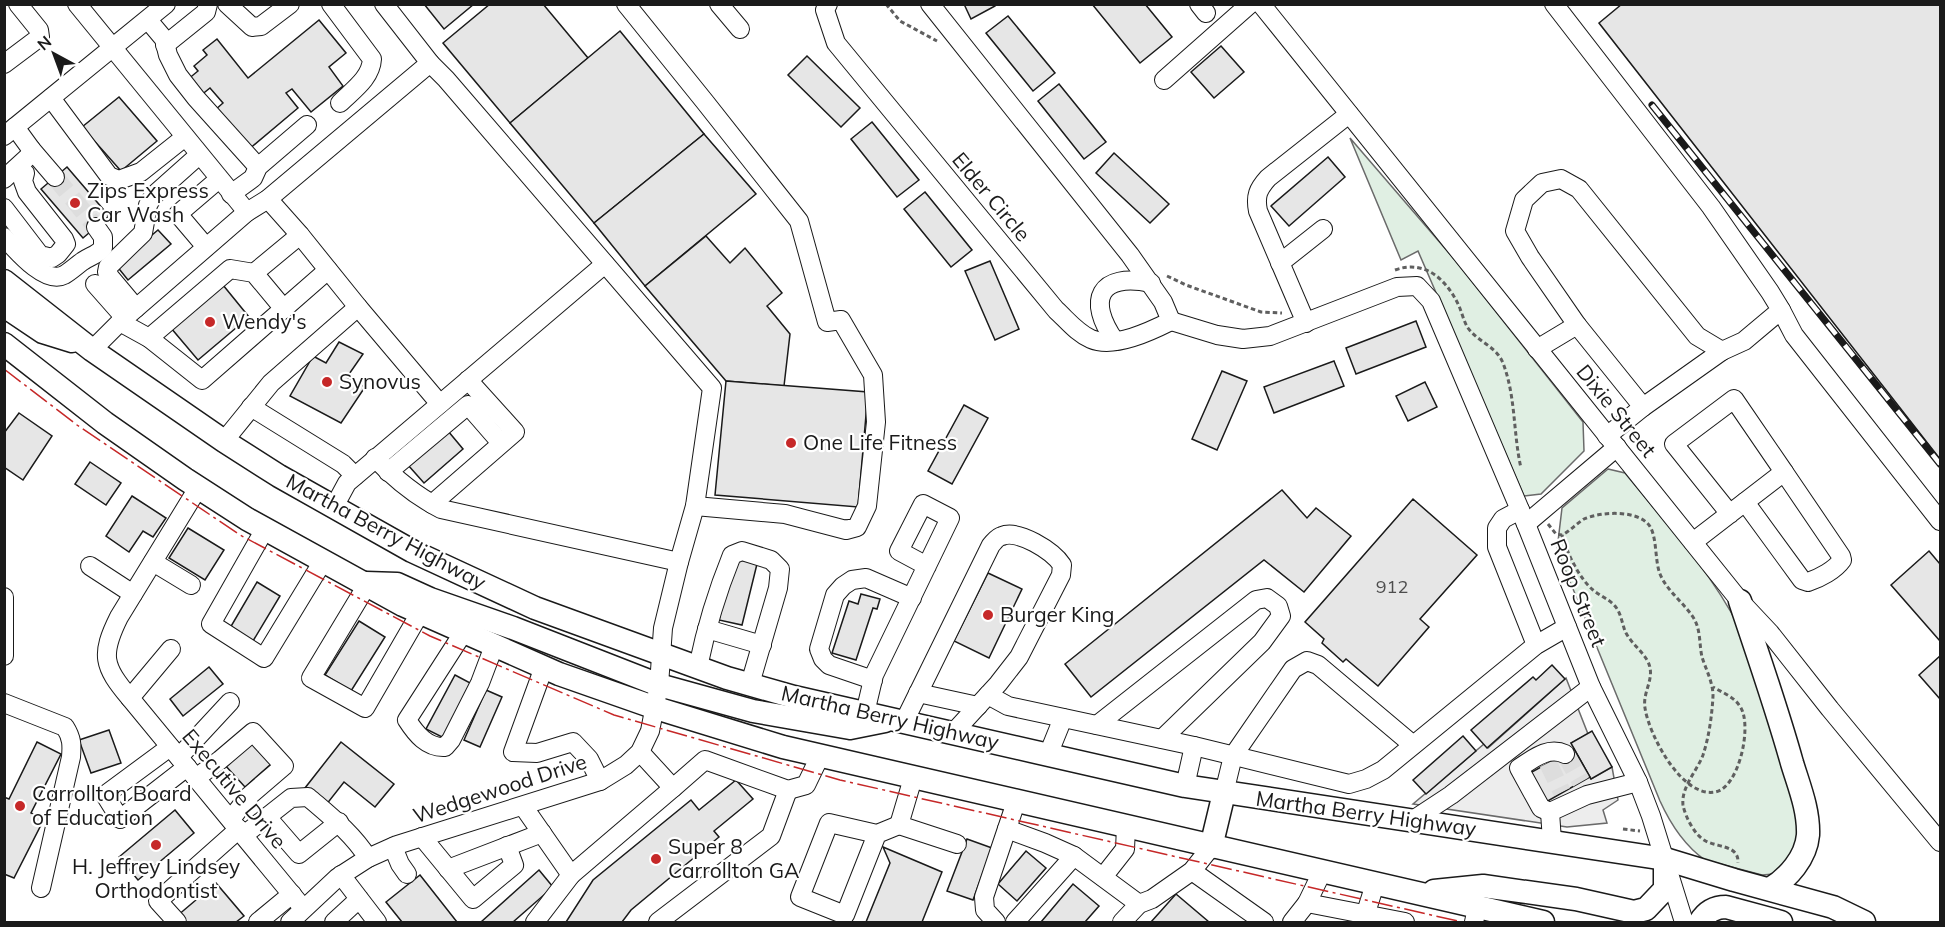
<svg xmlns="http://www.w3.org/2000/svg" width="1945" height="927" viewBox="0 0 1945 927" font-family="Mulish,sans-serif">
<rect width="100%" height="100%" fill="#fff"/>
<g fill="#e0efe3" stroke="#6a6a6a" stroke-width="1.5">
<path d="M1350,138L1455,260L1583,422L1584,451L1541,494L1524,496L1418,251L1401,260Z"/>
<path d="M1608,469L1625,473C1665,522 1710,570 1739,627C1772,692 1784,766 1801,836L1797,854L1774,874L1762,875L1705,860C1685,846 1670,823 1660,801L1557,550L1562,508Z"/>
</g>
<path fill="#ededed" stroke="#6a6a6a" stroke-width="1.5" d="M1566,678L1588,734L1571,743L1591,779L1612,767L1618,800L1603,810L1607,823L1567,827L1413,804L1484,744L1488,748Z"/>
<g fill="#e6e6e6" stroke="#1a1a1a" stroke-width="1.5">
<path d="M424,4H474L444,29Z"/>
<path d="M490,4H543L588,58L510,123L443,43Z"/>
<path d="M964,4H995V6L971,19Z"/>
<path d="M1092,4H1145L1172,37L1140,63Z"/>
<path d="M1940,4V459L1599,23L1622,4Z"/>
<path d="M1008,16L1055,73L1033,91L986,33Z"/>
<path d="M319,20L346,53L329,67L343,86L311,112L292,89L286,93L298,108L248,150L215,110L223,103L210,88L200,96L187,80L198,71L194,66L207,55L203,50L217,39L248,78Z"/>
<path d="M620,31L704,134L594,223L510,123Z"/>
<path d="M1221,46L1244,72L1214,98L1191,72Z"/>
<path d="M807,56L860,108L841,127L788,75Z"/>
<path d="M1059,84L1106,142L1084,159L1038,101Z"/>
<path d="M119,97L157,141L121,171L82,127Z"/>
<path d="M872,122L919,180L897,197L851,139Z"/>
<path d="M704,134L756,194L645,286L594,223Z"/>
<path d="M1114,153L1169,204L1150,223L1096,173Z"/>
<path d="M1328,157L1345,177L1289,226L1271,206Z"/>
<path d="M67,167L109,216L83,238L41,189Z"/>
<path d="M925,192L972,250L951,267L904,209Z"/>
<path d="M158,230L171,244L128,280L116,265Z"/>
<path d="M706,236L730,263L745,248L782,293L767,306L790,334L784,386L726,381L645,286Z"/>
<path d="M990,261L1019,329L995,340L965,271Z"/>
<path d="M223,285L249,317L198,360L171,328Z"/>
<path d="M1416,321L1426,347L1356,374L1346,348Z"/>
<path d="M339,342L363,354L347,377L365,387L341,423L290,396L313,356L326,363Z"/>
<path d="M1334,361L1344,386L1274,413L1264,387Z"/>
<path d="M1222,371L1247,381L1217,450L1192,439Z"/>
<path d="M726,381L868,392L858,507L715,495Z"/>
<path d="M1425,382L1437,407L1408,421L1396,396Z"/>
<path d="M964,405L988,418L952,484L928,471Z"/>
<path d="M19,413L52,436L23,480L4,467V433Z"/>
<path d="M448,431L463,449L424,483L408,465Z"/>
<path d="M90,462L121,483L106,505L75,484Z"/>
<path d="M1282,490L1307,518L1316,508L1351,536L1304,592L1264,560L1091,697L1065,664Z"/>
<path d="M132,496L166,518L153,537L143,531L129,552L106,536Z"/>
<path d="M1413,499L1477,555L1420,619L1429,627L1378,686L1346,659L1343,662L1322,643L1324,639L1305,622Z"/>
<path d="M188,528L224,550L205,580L169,558Z"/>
<path d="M1929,551L1940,564V641L1891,585Z"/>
<path d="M734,558L757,564L742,625L719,620Z"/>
<path d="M988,573L1022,589L989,658L954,641Z"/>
<path d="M257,582L280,596L253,641L230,628Z"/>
<path d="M861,594L880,599L877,609L873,608L856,660L832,653L849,601L858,604Z"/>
<path d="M359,621L385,637L351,691L325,675Z"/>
<path d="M1940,656V699L1919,675Z"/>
<path d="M1552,665L1565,679L1487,748L1471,730L1533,677L1536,680Z"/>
<path d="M209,667L223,684L183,716L170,699Z"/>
<path d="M455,675L474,685L446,739L426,729Z"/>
<path d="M486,690L502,697L480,747L464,740Z"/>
<path d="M109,730L121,763L91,773L79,740Z"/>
<path d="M1592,731L1612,767L1591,779L1571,743Z"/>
<path d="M1463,736L1476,751L1426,794L1413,780Z"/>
<path d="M250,741L271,764L245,787L224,764Z"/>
<path d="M37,742L61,754L31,813L44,819L14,878L4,874V797L9,799Z"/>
<path d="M341,742L394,784L375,807L344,782L326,805L305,788Z"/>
<path d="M1574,749L1590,777L1546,802L1530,773Z"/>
<path d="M736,780L753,799L714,831L719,837L631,910L622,922H566L593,880L691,800L699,810Z"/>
<path d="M175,810L194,833L138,880L119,857Z"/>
<path d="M967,839L992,848L973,900L947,891Z"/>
<path d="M883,847L942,872L922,922H866L890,863Z"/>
<path d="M1026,851L1046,868L1017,901L998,884Z"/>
<path d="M539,870L553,887L513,922H481Z"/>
<path d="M420,875L457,922H402L386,902Z"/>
<path d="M216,883L244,916L236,922H182L177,916Z"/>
<path d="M1073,884L1099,906L1085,922H1041Z"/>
<path d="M1176,894L1209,922H1151Z"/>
</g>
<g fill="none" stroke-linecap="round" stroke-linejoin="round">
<g stroke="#ddd" stroke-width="18" stroke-dasharray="18 9" stroke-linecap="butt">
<path d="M55,177L96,227"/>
<path d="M1565,754L1581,782"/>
<path d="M1548,763L1562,792"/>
</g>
<g stroke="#1a1a1a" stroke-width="20">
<g id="minor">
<path d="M77,4L247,212"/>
<path d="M227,4L252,27L261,26L290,4"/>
<path d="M331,4L372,59C371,78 353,90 340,103"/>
<path d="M384,4L430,63"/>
<path d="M626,4L705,102L799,221L827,322L841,320L873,375L876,422L867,506L857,527L846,530L785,514L695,506"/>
<path d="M719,4L740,29"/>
<path d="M828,4L825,10L836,43L1056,310C1067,320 1077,333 1091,339C1114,349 1151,331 1171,321L1163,302L1130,255L930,4"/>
<path d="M1199,4L1206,13"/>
<path d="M1261,4L1740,601L1770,633L1830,709L1940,842"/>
<path d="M148,20L164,39L168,55L178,75L196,98L258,167"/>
<path d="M165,45L206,12L208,4"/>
<path d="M4,64L40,37L39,30L18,4"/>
<path d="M1164,80L1250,4"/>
<path d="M51,98L109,176L119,180L141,172L185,137"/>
<path d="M4,136L166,4"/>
<path d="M31,149L55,177"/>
<path d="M4,179L29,156L31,149L15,127"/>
<path d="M231,194L253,178L258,167L307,125"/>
<path d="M268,199L300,235L358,307L440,404"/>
<path d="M4,208L40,255L52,258L58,254L66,244L64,239L27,192L23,181L25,173"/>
<path d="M4,237C16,250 45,285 64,275C71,271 77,265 83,261C90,256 97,255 103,248V237L96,227"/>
<path d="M206,247L178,214L219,179"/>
<path d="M1280,263L1323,229"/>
<path d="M254,273L300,235"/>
<path d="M95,284L125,318"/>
<path d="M136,308L110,277L107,272L108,267L143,233L148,205L153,196L199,155"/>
<path d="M1781,310L1794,335L1940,521"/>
<path d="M1171,321L1217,335L1243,339L1270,336L1397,287L1417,286L1431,301L1526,524L1591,687L1638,782L1651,816L1684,922"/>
<path d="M120,322L149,338L202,380L328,270"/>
<path d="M1306,323L1258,211C1255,196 1258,189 1268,178L1349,114"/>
<path d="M1577,325L1643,407L1722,351"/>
<path d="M149,338L230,269L254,273L284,309"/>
<path d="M1115,341C1086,300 1099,272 1151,283"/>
<path d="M1537,349L1577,325L1530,257L1515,231L1524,200L1542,183L1561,179L1579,189L1697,336L1722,351L1744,341L1781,310L1770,292L1711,207L1554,4"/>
<path d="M92,350L120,322L247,212L268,199L430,63L446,79L712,388L695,506L679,562L663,628L659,685L650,731L640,752L626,765L600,781L397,845L368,858L337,878L290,922"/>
<path d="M251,407L343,464L355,476"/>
<path d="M1607,436L1643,407"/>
<path d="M224,441L271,383L358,307"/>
<path d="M375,458C394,478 416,496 441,509L679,562"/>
<path d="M388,472L468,405L501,443"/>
<path d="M198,488L119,617C100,655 103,666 130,698L303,908"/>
<path d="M1745,502L1802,580L1808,582C1820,578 1835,570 1842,560L1841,556L1784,472"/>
<path d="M432,504L515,432L468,380"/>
<path d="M334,507L347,483L605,264"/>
<path d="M1520,510L1503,519L1497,528V547L1536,645"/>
<path d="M1526,524L1617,447"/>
<path d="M265,529L211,624L264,658L323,561"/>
<path d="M1693,542L1784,472L1734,399L1674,444L1730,514"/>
<path d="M153,562L191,585"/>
<path d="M90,566L133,594"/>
<path d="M367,585L311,678L365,708L420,613"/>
<path d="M4,597V656"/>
<path d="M707,629L762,645"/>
<path d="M463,633L407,720C416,734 427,748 445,747L451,740L480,683L494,646"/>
<path d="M544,667L513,752L537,753L573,742L589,759L600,781"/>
<path d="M698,667C706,628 717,592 732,555L742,551L771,560L780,569L778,588L750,684"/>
<path d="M873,680L829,665L823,659L819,649L835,595L843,586L852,580L866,578L912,598"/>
<path d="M918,693L978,706"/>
<path d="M988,695L1008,706L1194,746L1349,784L1366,779L1383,770L1536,645L1567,627"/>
<path d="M130,698L171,649"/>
<path d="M4,703L65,727C72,738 72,745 71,757L41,888"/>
<path d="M865,713L874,675L950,518L923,504L899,551L927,566"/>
<path d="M904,722L991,545C994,542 997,537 1002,536C1018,529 1053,551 1062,565L1061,575L1019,657L998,684L953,733"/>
<path d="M1097,725L1256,600L1267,598L1278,606L1281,616L1262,642L1162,739"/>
<path d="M170,747L105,795L120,819L187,767"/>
<path d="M1048,755L1063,718"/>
<path d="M179,757L230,702"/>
<path d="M196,778L220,760L253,732L284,766L249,796L231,819"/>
<path d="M913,778L899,825L957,844"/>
<path d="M1185,786L1194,746"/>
<path d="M673,788L705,760L788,790L806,785L820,756"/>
<path d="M1224,793L1233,756L1293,669L1307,661L1318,665L1413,745"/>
<path d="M523,806L571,875L673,788L640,752"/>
<path d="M1550,812L1541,808L1519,768C1533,759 1548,746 1565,754"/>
<path d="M267,817L299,854L339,822"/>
<path d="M1413,820L1451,795L1591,687"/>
<path d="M1007,829L1045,843L1074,856L1139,904"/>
<path d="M877,834L845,915L800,897L829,823L877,834L899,825"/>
<path d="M244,835L291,798L308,797C330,816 352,833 368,858"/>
<path d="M422,837L473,899L514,865L507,846"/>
<path d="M1552,841L1550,812L1587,795L1638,782"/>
<path d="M393,847L400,864L407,874"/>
<path d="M448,869L542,833"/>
<path d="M1192,871L1264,922"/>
<path d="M341,875L377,922"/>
<path d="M1103,877L1125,849L1126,827"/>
<path d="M1307,903L1405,922"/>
<path d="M177,922L158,901L239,829"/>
<path d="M258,922L292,894"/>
<path d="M334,922L359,899"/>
<path d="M535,922L571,875"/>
<path d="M658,922L771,836L788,790"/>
<path d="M996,922L985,910L984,897L1016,802"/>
<path d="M1015,922L1074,856"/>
<path d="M1122,922L1139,904L1152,899L1192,871L1211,847"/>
<path d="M1292,922L1307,903L1322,872"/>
<path d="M1363,922L1375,884"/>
<path d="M1474,922L1477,908"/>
</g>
</g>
<g stroke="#1a1a1a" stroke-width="25">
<g id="major">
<path d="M4,281L92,350L224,441L279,476L412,551L535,608L727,678L794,697L1185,786L1665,859L1734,880L1833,907L1864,922"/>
<path d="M4,306L43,332L72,341"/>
<path d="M4,344L105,423L185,479L247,519L403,605L559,674L656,708L783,747L1543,922"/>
<path d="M366,583L397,584L430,599L513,628L659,685L753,711L850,728L885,721"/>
<path d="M1740,601C1758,655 1777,709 1792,763C1799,786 1809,810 1808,835C1806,858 1788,878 1770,889"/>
<path d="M1211,847L1224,793"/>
<path d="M1434,891L1483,886L1576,899L1634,912L1646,909L1665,889V859"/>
<path d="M1700,922C1706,912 1714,907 1726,907L1781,922"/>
</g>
</g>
<g stroke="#5f5f5f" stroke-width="3" stroke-dasharray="4.5 3" stroke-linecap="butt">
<path d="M886,4L900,21L937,41"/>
<path d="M1395,270C1425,259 1447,280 1459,306C1462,313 1464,322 1468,328C1478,342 1496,346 1503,363C1516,397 1513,433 1521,468"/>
<path d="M1167,276L1186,285L1261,312L1282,313"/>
<path d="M1548,524L1556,534L1562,535C1570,531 1576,524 1584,519C1600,512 1632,510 1646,522C1658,531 1654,559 1660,574C1667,591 1683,602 1693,617C1701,629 1699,644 1702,657C1706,670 1713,682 1713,696C1712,715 1709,737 1703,755C1697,771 1681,787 1683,805C1685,816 1694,834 1704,840C1716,848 1739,844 1738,863"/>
<path d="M1562,535C1567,553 1579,578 1593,590C1600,596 1609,599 1615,606C1621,613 1622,623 1625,631C1630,642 1641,650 1647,660C1657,677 1642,691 1645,708C1649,735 1682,798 1715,792C1739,788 1752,727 1741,708C1735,697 1723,693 1713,687"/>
<path d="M1623,829L1640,831"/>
</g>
<use href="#minor" stroke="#fff" stroke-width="18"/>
<use href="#major" stroke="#fff" stroke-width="22"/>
<g stroke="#1a1a1a" stroke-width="7">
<path id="rail" d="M1652,105L1940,464"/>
</g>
<use href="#rail" stroke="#fff" stroke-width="4.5" stroke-dasharray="14" stroke-linecap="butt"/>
<path stroke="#c62828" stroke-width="1.5" stroke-dasharray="21 4.5 3 4.5" stroke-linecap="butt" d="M4,369L77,425L240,535L430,636L614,715L840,780L1462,922"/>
</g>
<g fill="#c62828" stroke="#fff" stroke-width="2">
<circle cx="75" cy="203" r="6"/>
<circle cx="210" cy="322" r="6"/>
<circle cx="327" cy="382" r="6"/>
<circle cx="791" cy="443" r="6"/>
<circle cx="988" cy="615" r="6"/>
<circle cx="20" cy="806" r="6"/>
<circle cx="156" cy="845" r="6"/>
<circle cx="656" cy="859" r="6"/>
</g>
<g text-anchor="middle" stroke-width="4.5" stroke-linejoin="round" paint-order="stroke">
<g font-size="18" fill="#4d4d4d">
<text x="1392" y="593">912</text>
</g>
<g font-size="21" fill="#1a1a1a" stroke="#fff" text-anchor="start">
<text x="87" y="198">Zips Express<tspan x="87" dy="24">Car Wash</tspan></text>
<text x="222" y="329">Wendy's</text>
<text x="339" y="389">Synovus</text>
<text x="803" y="450">One Life Fitness</text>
<text x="1000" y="622">Burger King</text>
<text x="32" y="801">Carrollton Board<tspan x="32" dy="24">of Education</tspan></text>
<text x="668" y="854">Super 8<tspan x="668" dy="24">Carrollton GA</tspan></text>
<text x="156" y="874" text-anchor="middle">H. Jeffrey Lindsey<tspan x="156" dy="24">Orthodontist</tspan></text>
</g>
<g font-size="21" fill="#1a1a1a" stroke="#fff">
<text transform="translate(991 197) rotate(50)" y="7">Elder Circle</text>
<text transform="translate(1616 411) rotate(51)" y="7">Dixie Street</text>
<text transform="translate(386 532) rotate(28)" y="7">Martha Berry Highway</text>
<text transform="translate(1578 593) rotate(68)" y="7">Roop Street</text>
<text transform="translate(890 718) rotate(13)" y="7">Martha Berry Highway</text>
<text transform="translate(234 789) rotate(50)" y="7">Executive Drive</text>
<text transform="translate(500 789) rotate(-18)" y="7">Wedgewood Drive</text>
<text transform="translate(1366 814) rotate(8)" y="7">Martha Berry Highway</text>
</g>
</g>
<rect width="1945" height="927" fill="none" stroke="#1a1a1a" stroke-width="12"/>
<g transform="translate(54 54) rotate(319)" stroke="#ffffff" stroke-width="4.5" paint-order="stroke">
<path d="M0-4.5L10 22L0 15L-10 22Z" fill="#1a1a1a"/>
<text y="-9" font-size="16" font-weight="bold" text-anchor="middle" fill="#1a1a1a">N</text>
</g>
</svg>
